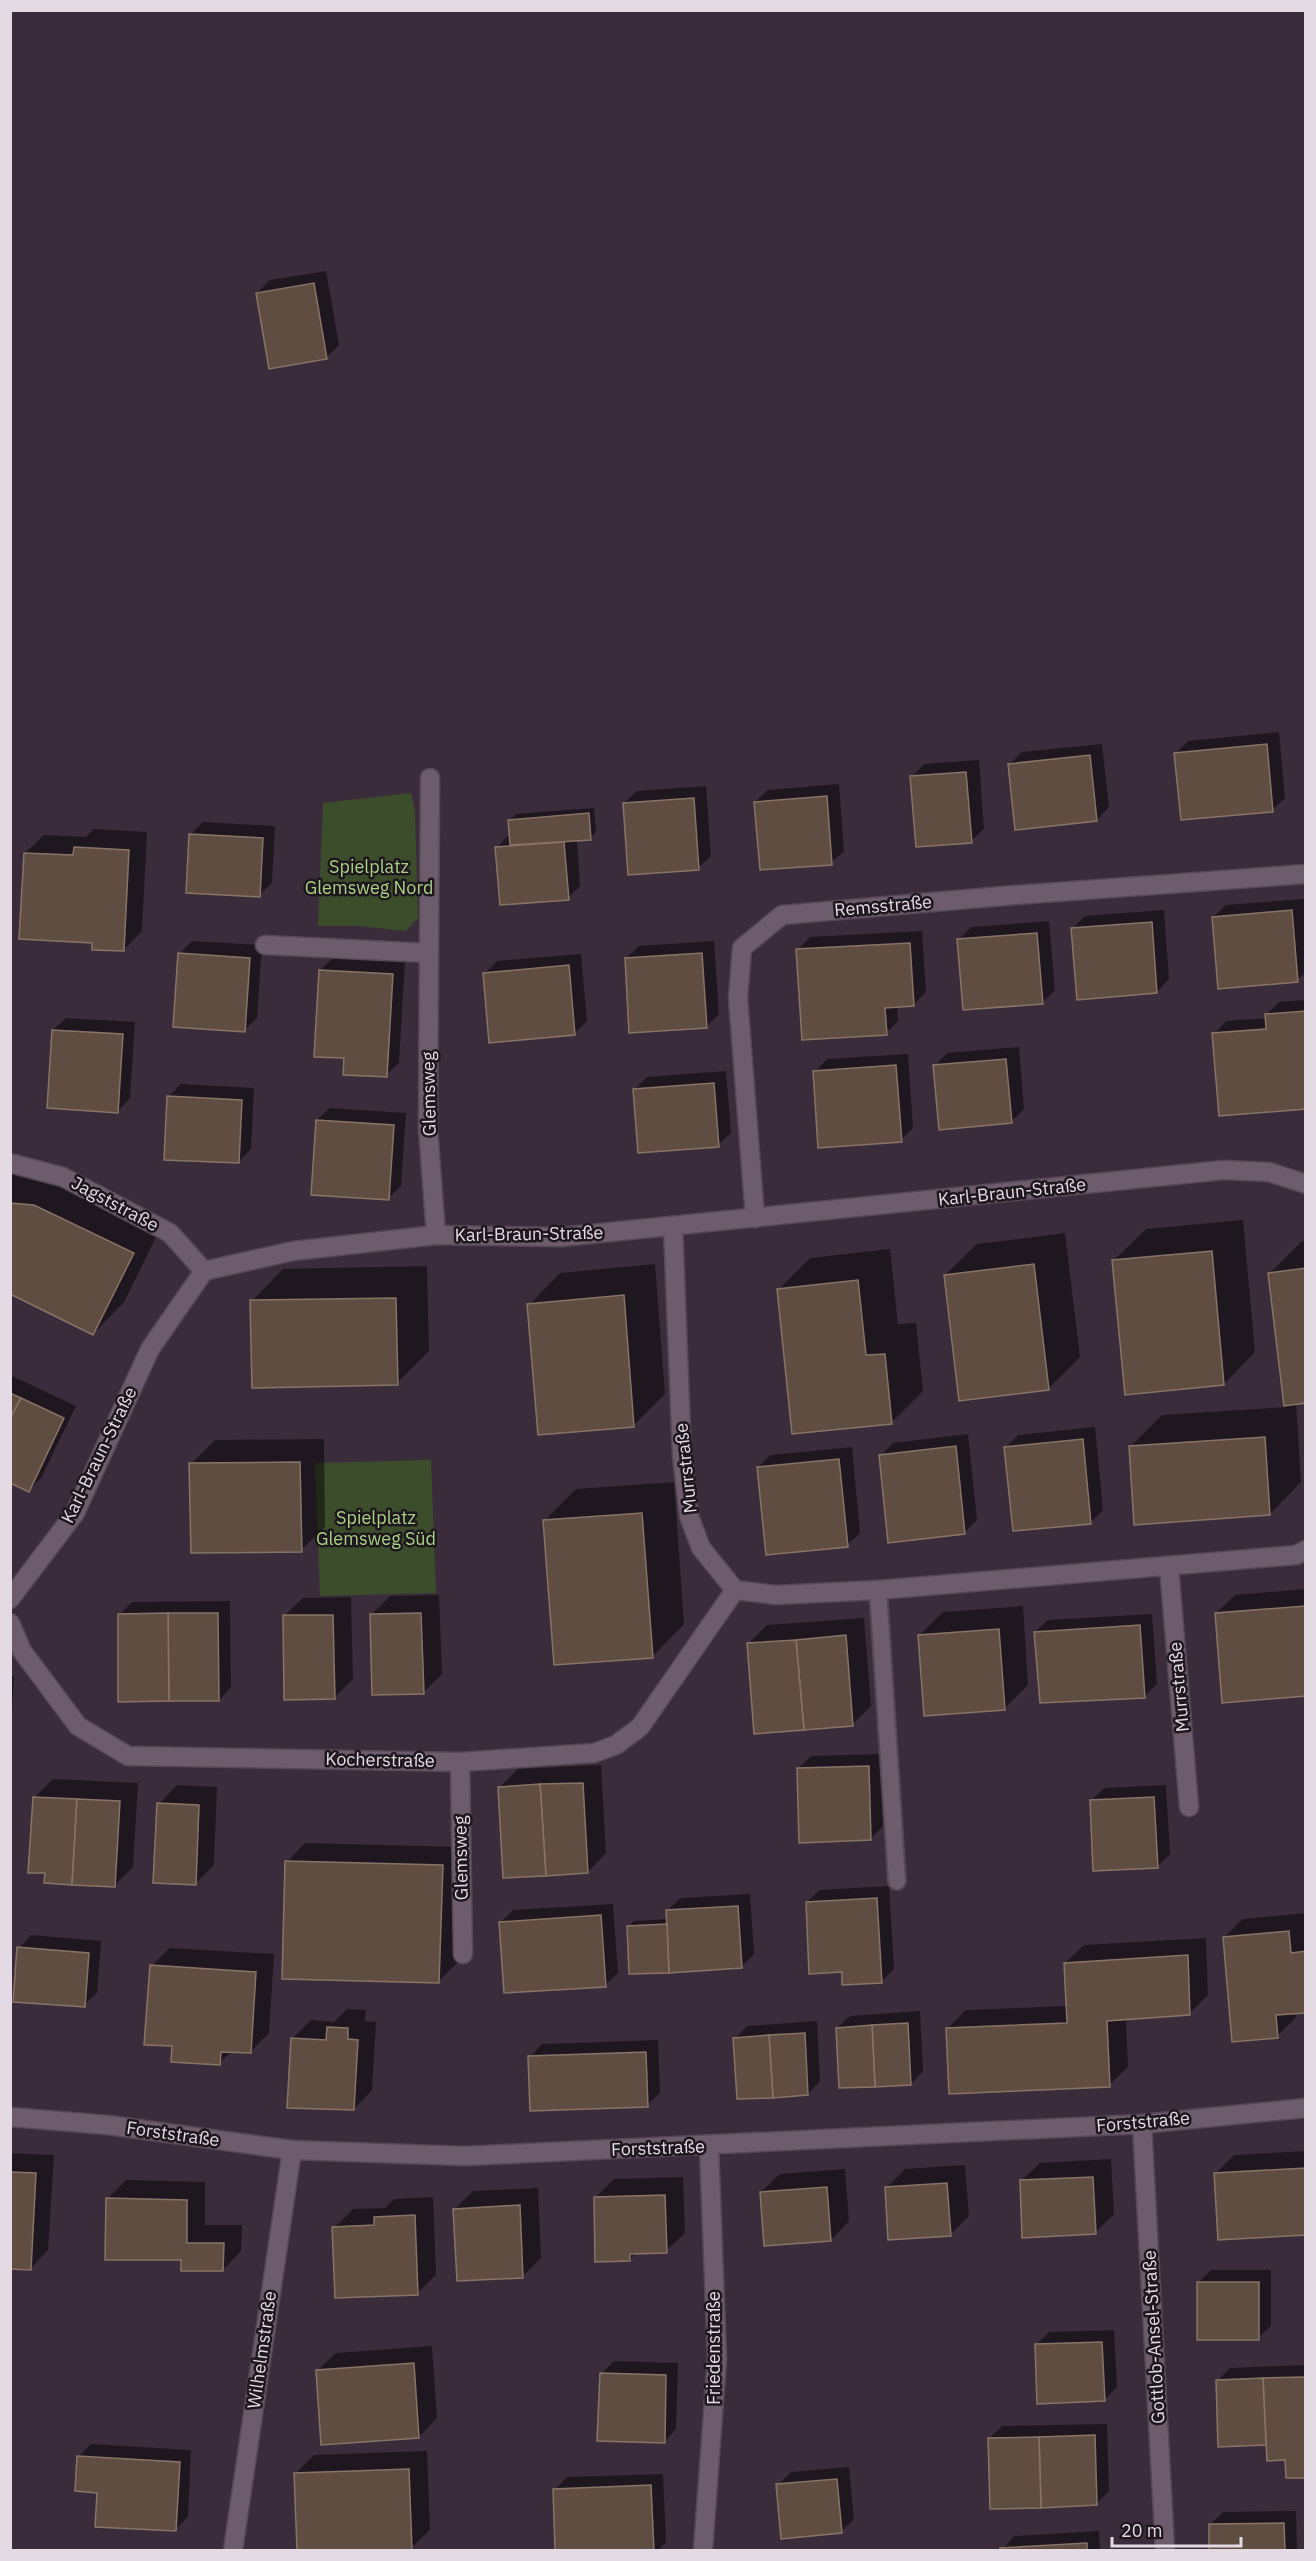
<svg xmlns="http://www.w3.org/2000/svg" width="1316" height="2561" viewBox="0 0 1316 2561" font-family="'IBM Plex Sans',sans-serif">
<rect width="100%" height="100%" fill="#3b2c3b"/>
<g fill="#3c4d2b">
<path d="M411,793L415,811L418,918L406,931L358,926H318L323,803Z"/>
<path d="M431,1460L436,1593L320,1596L315,1463Z"/>
</g>
<g fill="#0007">
<path d="M326,271L339,345L326,358L257,293L270,280Z"/>
<path d="M1279,732L1285,798L1272,810L1176,753L1188,741Z"/>
<path d="M1102,744L1109,807L1097,820L1009,765L1022,752Z"/>
<path d="M979,760L984,829L971,841L912,777L924,764Z"/>
<path d="M839,784L844,851L831,863L755,802L768,790Z"/>
<path d="M706,786L711,856L698,868L624,803L637,791Z"/>
<path d="M594,808L596,832L591,838L577,839L580,886L568,898L497,847L509,835L510,820L516,814Z"/>
<path d="M203,822L275,826L272,883L259,895L190,835Z"/>
<path d="M94,829L147,832L142,931L124,950L94,941L25,853L44,835L86,837Z"/>
<path d="M1304,899L1306,972L1297,980L1213,917L1226,905Z"/>
<path d="M1164,910L1169,979L1157,992L1072,929L1085,916Z"/>
<path d="M1049,921L1055,990L1042,1003L958,940L971,927Z"/>
<path d="M922,931L926,992L913,1005L897,1006L898,1021L886,1033L798,950L810,937Z"/>
<path d="M192,941L262,945L257,1018L244,1030L180,953Z"/>
<path d="M714,941L719,1014L706,1027L626,958L639,946Z"/>
<path d="M581,954L587,1021L574,1034L484,974L497,961Z"/>
<path d="M333,958L405,962L399,1063L386,1075L345,1057L320,970Z"/>
<path d="M1306,1000V1108L1214,1034L1226,1021L1267,1018L1266,1015L1279,1002Z"/>
<path d="M66,1018L135,1022L130,1098L118,1111L53,1030Z"/>
<path d="M1019,1047L1024,1109L1011,1122L935,1066L947,1053Z"/>
<path d="M908,1054L913,1128L901,1140L815,1072L827,1059Z"/>
<path d="M726,1071L731,1133L718,1145L634,1090L647,1077Z"/>
<path d="M181,1084L254,1088L251,1149L238,1162L168,1097Z"/>
<path d="M330,1108L406,1113L401,1186L388,1198L317,1120Z"/>
<path d="M15,1169L164,1221L124,1302L93,1334L10,1292V1174Z"/>
<path d="M1243,1220L1255,1352L1224,1384L1114,1260L1146,1229Z"/>
<path d="M1065,1233L1080,1357L1048,1389L945,1275L977,1244Z"/>
<path d="M1302,1241H1306V1402L1296,1403L1301,1482L1270,1514L1130,1447L1162,1415L1286,1407L1270,1273Z"/>
<path d="M890,1249L898,1324L916,1323L923,1391L891,1423L778,1290L810,1258Z"/>
<path d="M655,1264L665,1394L634,1425L529,1305L560,1273Z"/>
<path d="M427,1266L429,1351L397,1383L252,1301L283,1269Z"/>
<path d="M10,1375L76,1406L41,1478L29,1490L10,1482Z"/>
<path d="M1095,1427L1103,1510L1090,1523L1006,1447L1018,1435Z"/>
<path d="M968,1434L977,1520L964,1533L881,1455L893,1443Z"/>
<path d="M324,1439L325,1527L301,1550L191,1464L215,1440Z"/>
<path d="M852,1447L860,1533L847,1545L758,1467L771,1455Z"/>
<path d="M674,1482L684,1624L653,1656L545,1520L576,1489Z"/>
<path d="M1306,1589V1695L1216,1613L1235,1595Z"/>
<path d="M439,1595L442,1674L423,1693L371,1615L390,1596Z"/>
<path d="M351,1597L353,1679L334,1698L284,1616L303,1598Z"/>
<path d="M230,1601L231,1687L219,1700L119,1615L132,1602Z"/>
<path d="M1023,1606L1028,1685L1004,1709L920,1635L943,1612Z"/>
<path d="M1152,1614L1157,1684L1144,1696L1035,1632L1048,1620Z"/>
<path d="M864,1618L871,1706L852,1725L748,1644L767,1625Z"/>
<path d="M10,1675L14,1676L10,1752Z"/>
<path d="M881,1754L883,1826L870,1839L798,1769L811,1756Z"/>
<path d="M601,1765L606,1853L588,1872L500,1787L518,1769Z"/>
<path d="M53,1779L138,1783L133,1867L115,1885L47,1872L34,1798Z"/>
<path d="M177,1785L217,1787L214,1865L195,1884L159,1804Z"/>
<path d="M1166,1785L1170,1854L1157,1867L1091,1801L1104,1788Z"/>
<path d="M305,1843L460,1847L457,1963L438,1982L287,1862Z"/>
<path d="M889,1886L894,1969L881,1982L843,1970L807,1902L820,1890Z"/>
<path d="M750,1894L754,1954L741,1967L628,1927L634,1921L668,1919V1910L680,1898Z"/>
<path d="M613,1904L618,1973L605,1985L501,1922L513,1910Z"/>
<path d="M1306,1913V2011L1295,2012L1296,2018L1277,2036L1224,1937L1243,1919Z"/>
<path d="M31,1935L101,1941L97,1993L84,2005L19,1948Z"/>
<path d="M1206,1938L1208,1995L1190,2013L1126,2018L1128,2067L1109,2085L947,2029L966,2010L1067,2006L1065,1963L1084,1945Z"/>
<path d="M170,1948L274,1954L269,2033L250,2052L232,2051L219,2063L174,2045L151,1966Z"/>
<path d="M347,2009L366,2010L365,2021L376,2022L372,2090L354,2109L292,2039L311,2020L334,2022Z"/>
<path d="M920,2011L923,2071L911,2084L837,2028L850,2016Z"/>
<path d="M817,2021L820,2081L808,2094L735,2038L747,2026Z"/>
<path d="M658,2040L660,2093L647,2105L530,2057L542,2044Z"/>
<path d="M1306,2151V2233L1216,2173L1234,2155Z"/>
<path d="M10,2153L54,2155L48,2250L30,2269L10,2268Z"/>
<path d="M1111,2159L1114,2214L1095,2233L1021,2181L1040,2163Z"/>
<path d="M965,2165L969,2216L950,2235L887,2187L905,2169Z"/>
<path d="M845,2169L849,2221L831,2240L761,2192L780,2174Z"/>
<path d="M683,2177L685,2233L666,2251L637,2252L630,2260L595,2198L614,2179Z"/>
<path d="M126,2180L205,2182V2225H242L241,2251L223,2270L182,2259L107,2199Z"/>
<path d="M538,2188L541,2258L523,2276L454,2210L473,2191Z"/>
<path d="M433,2197L436,2275L417,2293L334,2228L353,2209L385,2208L394,2199Z"/>
<path d="M1211,2270H1271V2326L1258,2338L1198,2283Z"/>
<path d="M1114,2330L1117,2387L1104,2400L1036,2345L1049,2332Z"/>
<path d="M432,2346L437,2418L419,2437L317,2371L336,2353Z"/>
<path d="M614,2361L678,2363L676,2429L664,2442L601,2374Z"/>
<path d="M1306,2365V2476L1267,2443L1219,2445L1217,2381L1230,2368Z"/>
<path d="M1107,2424L1109,2491L1096,2504L989,2439L1002,2426Z"/>
<path d="M91,2444L191,2450L188,2517L175,2530L99,2491L78,2457Z"/>
<path d="M427,2451L430,2530L411,2548L298,2550L296,2473L314,2455Z"/>
<path d="M849,2467L854,2519L841,2532L778,2485L791,2472Z"/>
<path d="M663,2474L666,2542L658,2550H557L555,2490L567,2477Z"/>
<path d="M1296,2511L1297,2550H1211L1210,2525L1223,2512Z"/>
<path d="M1099,2531L1100,2550H1002L1014,2536Z"/>
</g>
<g fill="#604d42" stroke="#887467" stroke-width="1.5">
<path d="M314,283L327,359L269,369L256,293Z"/>
<path d="M1267,744L1273,812L1181,820L1174,753Z"/>
<path d="M1090,755L1097,821L1015,830L1008,764Z"/>
<path d="M966,772L972,843L916,847L910,776Z"/>
<path d="M827,796L832,865L760,870L754,802Z"/>
<path d="M694,798L699,870L628,875L623,803Z"/>
<path d="M589,813L591,840L510,845L508,820Z"/>
<path d="M189,834L263,838L260,897L186,893Z"/>
<path d="M564,842L569,900L500,905L495,847Z"/>
<path d="M74,847L129,850L124,951L92,950V943L19,939L24,853L73,855Z"/>
<path d="M1292,910L1298,982L1218,989L1212,917Z"/>
<path d="M1152,922L1157,993L1077,1000L1071,928Z"/>
<path d="M1037,933L1043,1004L963,1010L957,939Z"/>
<path d="M910,943L914,1006L885,1008L887,1035L802,1040L796,949Z"/>
<path d="M178,953L250,958L245,1032L173,1027Z"/>
<path d="M702,953L707,1028L629,1033L625,958Z"/>
<path d="M569,965L575,1035L489,1043L483,973Z"/>
<path d="M319,970L393,974L387,1077L343,1075L344,1058L314,1057Z"/>
<path d="M1306,1011V1109L1219,1116L1212,1033L1266,1029L1265,1014Z"/>
<path d="M52,1030L123,1034L118,1113L47,1108Z"/>
<path d="M1006,1059L1012,1123L939,1130L933,1065Z"/>
<path d="M896,1065L902,1142L818,1148L813,1071Z"/>
<path d="M714,1083L719,1147L638,1153L633,1089Z"/>
<path d="M167,1096L242,1100L239,1163L164,1160Z"/>
<path d="M316,1120L394,1125L389,1200L311,1195Z"/>
<path d="M10,1203L34,1205L134,1253L93,1335L10,1294Z"/>
<path d="M1212,1251L1224,1385L1125,1395L1112,1260Z"/>
<path d="M1034,1264L1049,1390L959,1401L944,1275Z"/>
<path d="M1306,1268V1403L1284,1406L1268,1273Z"/>
<path d="M858,1280L866,1355L885,1354L892,1424L792,1434L777,1289Z"/>
<path d="M624,1295L634,1427L538,1435L527,1304Z"/>
<path d="M396,1298L398,1385L252,1388L250,1300Z"/>
<path d="M10,1393L21,1398L10,1419Z"/>
<path d="M21,1398L64,1418L29,1492L10,1483V1419Z"/>
<path d="M1265,1437L1270,1515L1134,1525L1129,1446Z"/>
<path d="M1083,1439L1091,1524L1013,1531L1004,1447Z"/>
<path d="M956,1446L965,1534L888,1543L879,1455Z"/>
<path d="M839,1459L848,1547L766,1555L757,1467Z"/>
<path d="M300,1462L302,1552L191,1553L189,1463Z"/>
<path d="M642,1513L653,1658L554,1665L543,1520Z"/>
<path d="M1306,1606V1696L1222,1703L1215,1613Z"/>
<path d="M168,1613H218L219,1701H169Z"/>
<path d="M168,1613L169,1701L118,1702V1614Z"/>
<path d="M421,1613L424,1694L372,1695L370,1614Z"/>
<path d="M283,1615H333L335,1699L284,1700Z"/>
<path d="M1140,1625L1145,1698L1040,1703L1034,1632Z"/>
<path d="M999,1629L1005,1710L924,1716L918,1635Z"/>
<path d="M846,1635L853,1726L804,1730L796,1640Z"/>
<path d="M796,1640L804,1730L754,1734L747,1643Z"/>
<path d="M869,1766L871,1840L799,1843L797,1768Z"/>
<path d="M583,1783L588,1873L546,1876L540,1784Z"/>
<path d="M540,1784L546,1876L503,1878L498,1787Z"/>
<path d="M33,1797L77,1799L72,1885L44,1883L45,1873H28Z"/>
<path d="M1154,1797L1158,1868L1093,1871L1090,1800Z"/>
<path d="M77,1799L120,1801L115,1887L72,1885Z"/>
<path d="M157,1803L199,1805L196,1885L153,1883Z"/>
<path d="M285,1861L443,1865L439,1983L282,1979Z"/>
<path d="M877,1898L882,1983L842,1985V1972L809,1974L806,1902Z"/>
<path d="M738,1906L742,1968L669,1973L666,1910Z"/>
<path d="M601,1915L606,1987L504,1993L499,1922Z"/>
<path d="M667,1924L669,1973L629,1974L627,1926Z"/>
<path d="M1289,1931L1291,1953L1306,1951V2013L1276,2015L1278,2038L1232,2042L1223,1937Z"/>
<path d="M17,1947L89,1953L85,2007L13,2002Z"/>
<path d="M1188,1955L1190,2015L1107,2021L1110,2087L949,2094L946,2028L1067,2023L1064,1963Z"/>
<path d="M150,1965L256,1972L251,2053L221,2052L220,2065L171,2062L172,2046L144,2045Z"/>
<path d="M908,2023L911,2085L875,2087L872,2025Z"/>
<path d="M872,2025L875,2087L839,2088L836,2028Z"/>
<path d="M327,2027L348,2028V2039L358,2040L354,2110L287,2108L291,2038L326,2040Z"/>
<path d="M805,2033L808,2095L773,2098L769,2035Z"/>
<path d="M769,2035L773,2098L737,2099L733,2038Z"/>
<path d="M646,2052L648,2107L530,2111L528,2056Z"/>
<path d="M1306,2168V2235L1218,2240L1214,2173Z"/>
<path d="M10,2172L36,2173L31,2270L10,2269Z"/>
<path d="M1093,2177L1096,2234L1022,2238L1020,2180Z"/>
<path d="M947,2183L951,2236L888,2240L885,2187Z"/>
<path d="M827,2187L831,2241L764,2246L760,2192Z"/>
<path d="M665,2195L667,2253L630,2254V2261L595,2262L594,2197Z"/>
<path d="M106,2198L187,2200V2243H224L223,2271H181V2260H105Z"/>
<path d="M520,2205L523,2278L457,2281L453,2209Z"/>
<path d="M415,2215L418,2295L335,2298L332,2227L374,2225V2217Z"/>
<rect x="1197" y="2282" width="62" height="58"/>
<path d="M1102,2342L1105,2401L1037,2404L1035,2344Z"/>
<path d="M414,2363L419,2438L321,2445L316,2370Z"/>
<path d="M600,2373L666,2375L665,2443L597,2441Z"/>
<path d="M1306,2377V2478H1286L1285,2460L1267,2461L1263,2378Z"/>
<path d="M1263,2378L1266,2445L1218,2447L1216,2380Z"/>
<path d="M1095,2435L1097,2505L1041,2508L1039,2437Z"/>
<path d="M1039,2437L1041,2508L990,2509L988,2438Z"/>
<path d="M77,2456L180,2462L176,2531L95,2527L97,2493L75,2491Z"/>
<path d="M409,2469L412,2550H297L294,2473Z"/>
<path d="M837,2479L842,2533L781,2539L776,2484Z"/>
<path d="M651,2485L654,2550H555L553,2489Z"/>
<path d="M1284,2523L1285,2550H1209V2524Z"/>
<path d="M1087,2543V2550H1000V2548Z"/>
</g>
<g fill="none" stroke-linecap="round" stroke-linejoin="round">
<g stroke="#544854" stroke-width="20">
<path id="service" d="M878,1590L897,1881"/>
</g>
<g stroke="#544854" stroke-width="21">
<g id="minor">
<path d="M430,778L428,1128L436,1235"/>
<path d="M265,945L429,953"/>
<path d="M10,1163L63,1177L170,1233L204,1271"/>
<path d="M755,1218L738,998L742,948L782,915L1015,895L1306,874"/>
<path d="M673,1226L682,1456L689,1516L701,1548L735,1590L776,1595L878,1590L1296,1555L1306,1550"/>
<path d="M1169,1567L1189,1807"/>
<path d="M10,1599L75,1513L150,1349L204,1271L293,1251L436,1235L561,1237L1224,1170L1269,1172L1306,1184"/>
<path d="M10,1623L22,1651L78,1726L128,1756L460,1762L594,1753L616,1745L640,1727L735,1590"/>
<path d="M460,1762L463,1954"/>
<path d="M10,2117L108,2125L292,2150L465,2156L1142,2124L1306,2108"/>
<path d="M1142,2124L1165,2550"/>
<path d="M233,2550L292,2150"/>
<path d="M703,2550L717,2359L709,2146"/>
</g>
</g>
<use href="#service" stroke="#6d5c6c" stroke-width="16"/>
<use href="#minor" stroke="#6d5c6c" stroke-width="18"/>
</g>
<g text-anchor="middle" stroke-width="5" stroke-linejoin="round" paint-order="stroke">
<g font-size="18" fill="#a9d283" stroke="#1e171e">
<text x="369" y="873">Spielplatz<tspan x="369" dy="21">Glemsweg Nord</tspan></text>
<text x="376" y="1524">Spielplatz<tspan x="376" dy="21">Glemsweg Süd</tspan></text>
</g>
<g font-size="18" fill="#e4dae3" stroke="#1e171e">
<text transform="translate(883 906) rotate(-5)" y="6">Remsstraße</text>
<text transform="translate(429 1094) rotate(-91)" y="6">Glemsweg</text>
<text transform="translate(1012 1192) rotate(-6)" y="6">Karl-Braun-Straße</text>
<text transform="translate(115 1204) rotate(28)" y="6">Jagststraße</text>
<text transform="translate(529 1234) rotate(-1)" y="6">Karl-Braun-Straße</text>
<text transform="translate(99 1455) rotate(-64)" y="6">Karl-Braun-Straße</text>
<text transform="translate(686 1468) rotate(-96)" y="6">Murrstraße</text>
<text transform="translate(1179 1687) rotate(-95)" y="6">Murrstraße</text>
<text transform="translate(380 1760) rotate(1)" y="6">Kocherstraße</text>
<text transform="translate(461 1858) rotate(-91)" y="6">Glemsweg</text>
<text transform="translate(1143 2122) rotate(-5)" y="6">Forststraße</text>
<text transform="translate(173 2134) rotate(8)" y="6">Forststraße</text>
<text transform="translate(658 2148) rotate(-2)" y="6">Forststraße</text>
<text transform="translate(1154 2337) rotate(-93)" y="6">Gottlob-Ansel-Straße</text>
<text transform="translate(714 2348) rotate(-90)" y="6">Friedenstraße</text>
<text transform="translate(262 2350) rotate(-82)" y="6">Wilhelmstraße</text>
</g>
</g>
<rect width="1316" height="2561" fill="none" stroke="#e4dae3" stroke-width="24"/>
<path d="M1112 2537v9h129v-9" fill="none" stroke="#e4dae3" stroke-width="3"/>
<text x="1121" y="2537" font-size="18" fill="#e4dae3" stroke="#1e171e" stroke-width="4.5" paint-order="stroke">20 m</text>
</svg>
